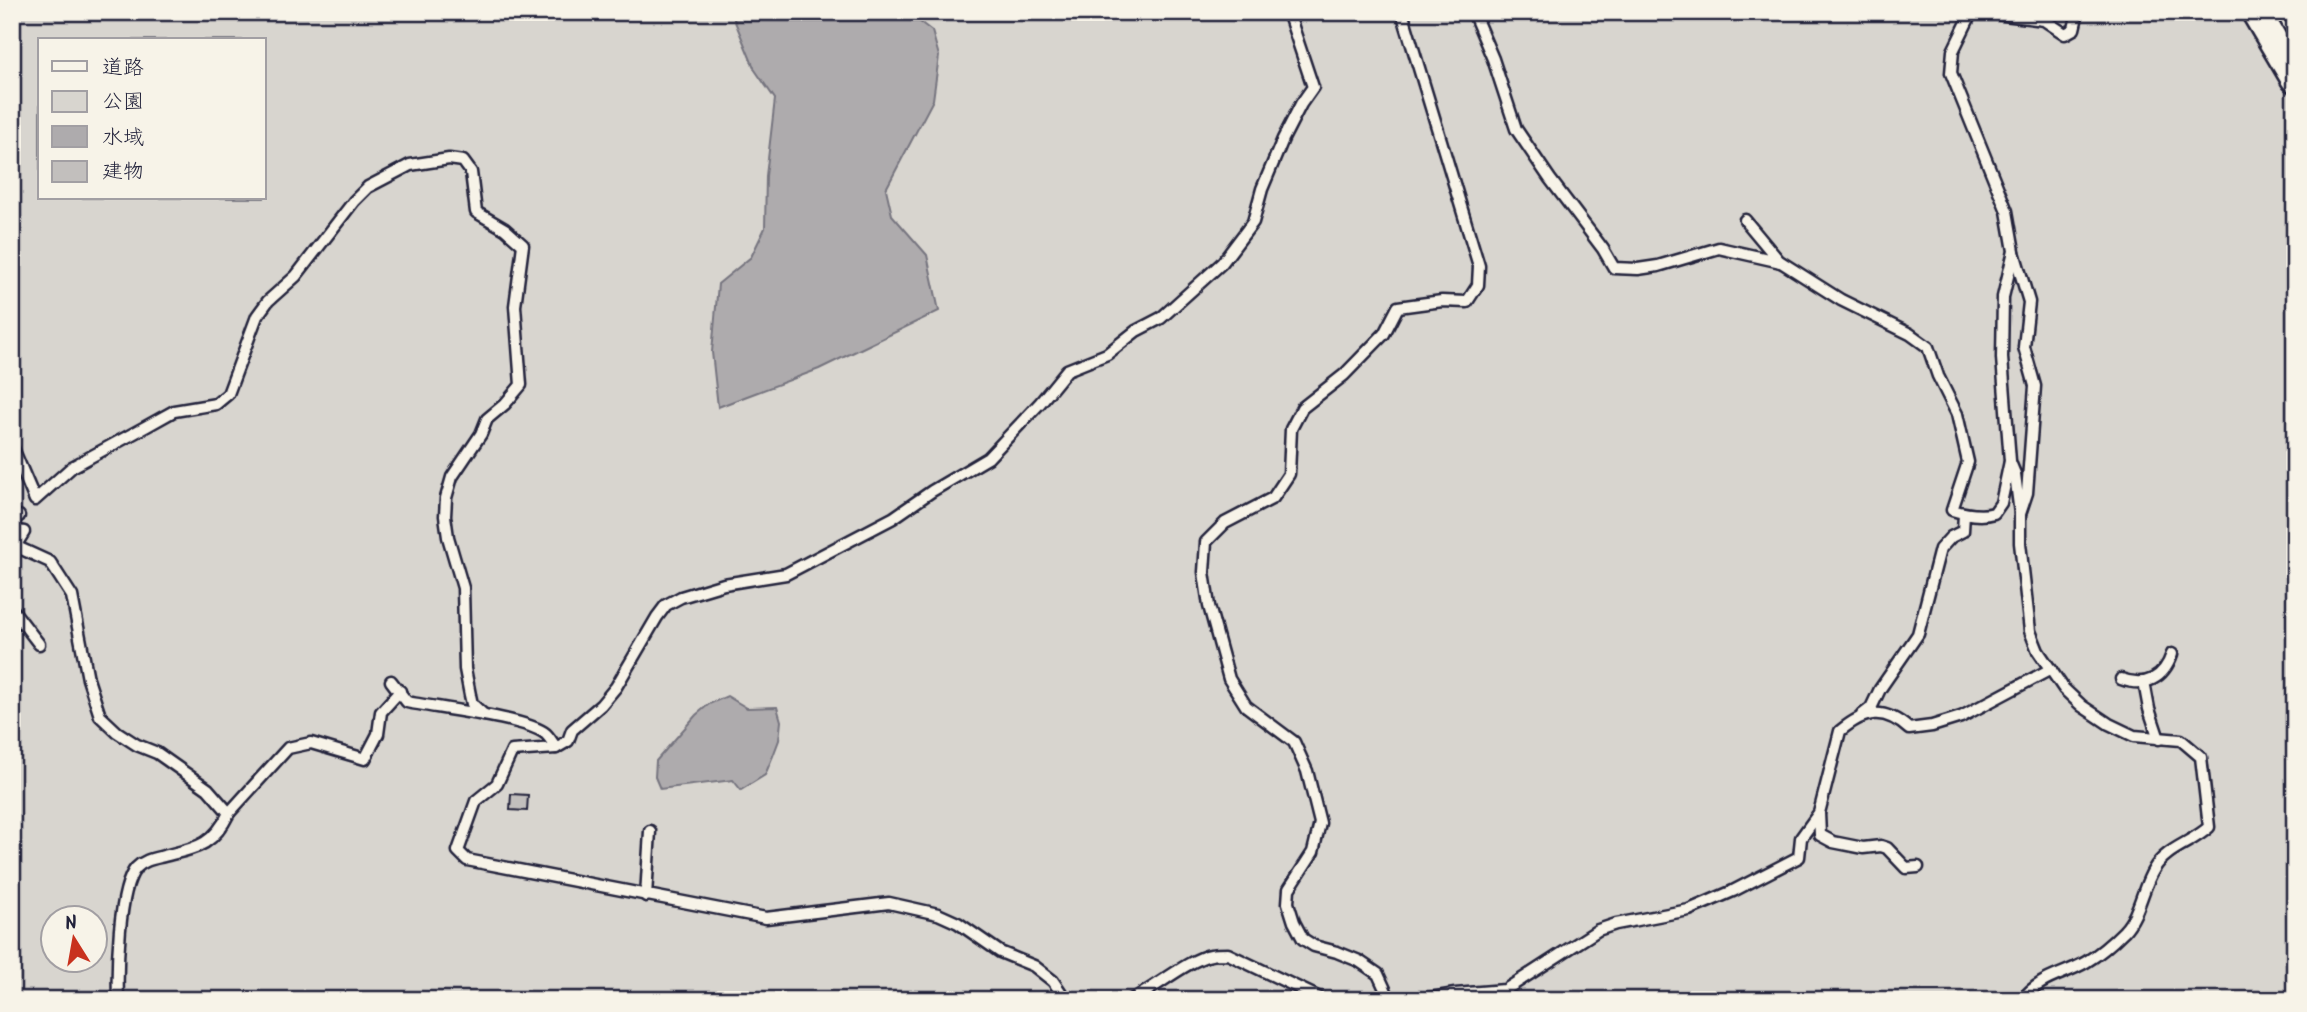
<svg xmlns="http://www.w3.org/2000/svg" width="2307" height="1012" viewBox="0 0 2307 1012" font-family="Kalam,'Klee One',sans-serif">
<rect width="100%" height="100%" fill="#f7f3e8"/>
<filter id="ink" filterUnits="userSpaceOnUse"><feTurbulence type="fractalNoise" baseFrequency=".0143" numOctaves="2"/><feDisplacementMap in="SourceGraphic" scale="14" xChannelSelector="R" yChannelSelector="G"/><feConvolveMatrix kernelMatrix="1 2 1 2 8 2 1 2 1" color-interpolation-filters="sRGB"/></filter>
<g filter="url(#ink)">
<path fill="#d8d5cf" stroke="#7d7c85" stroke-width="2" fill-rule="evenodd" d="M12,12H2259L2295,74V1000H12ZM40,40H264V198H40ZM52,918H94V960H52Z"/>
<g fill="#aeabad" stroke="#76747f" stroke-width="2">
<path d="M731,12H907L932,31L939,56L933,100L886,189L892,215L927,255L939,311L819,369L718,407L712,352L718,284L751,257L765,228L766,176L775,99L755,70Z"/>
<path d="M727,696L747,708L777,707L781,721L779,740L773,756L765,775L741,790L733,780L660,789L655,777L656,761L696,715L709,704Z"/>
</g>
<path fill="#c2bfbd" stroke="#22223b" stroke-width="2" d="M511,794L528,795L527,811L510,810Z"/>
<g fill="none" stroke-linecap="round" stroke-linejoin="round">
<g stroke="#22223b" stroke-width="15">
<g id="lane">
<path d="M1473,12L1493,59L1516,129L1550,179L1603,249L1614,268L1638,269L1658,266L1719,248L1781,262L1841,300L1910,334L1928,347L1938,376L1957,414L1968,462L1952,510C1966,514 1980,517 1994,513L2001,503L2010,461L2002,358L2003,297L2014,251L2007,211L1951,73L1953,51L1971,14H1996L2044,20L2065,34L2074,29L2078,12"/>
<path d="M1745,220L1780,262"/>
<path d="M12,446L35,500L72,467L147,426L174,411L216,404L228,394L257,316L268,301L296,276L354,201L368,187L410,165L449,159L463,161L471,172L476,212L505,229L523,245L515,306L521,385L505,404L487,419L481,434L452,477L446,498L445,516L448,537L463,588L465,669L470,695L472,704L484,715"/>
<path d="M2010,462L2015,474L2020,514L2027,493L2035,386L2024,347L2029,302L2014,252"/>
<path d="M2020,514V543L2030,631L2038,651L2064,689L2082,706L2109,724L2134,736L2181,740L2201,757L2209,827C2192,843 2166,848 2154,869C2142,888 2140,914 2124,931C2113,942 2098,955 2086,962C2062,976 2041,976 2022,1000"/>
<path d="M12,520L19,516"/>
<path d="M12,530L24,532L12,551"/>
<path d="M15,546L50,562L72,596L88,679L100,716L117,732L137,745L157,753L208,789L229,813C212,848 194,848 160,857C151,859 143,861 136,868C118,889 117,970 118,1000"/>
<path d="M12,609L39,644"/>
<path d="M2121,679C2146,688 2164,678 2172,654"/>
<path d="M391,681L407,702C436,708 527,718 546,734C550,738 553,743 556,748"/>
<path d="M2144,682L2149,709L2159,739"/>
<path d="M1862,715L1871,708L1880,689L1918,634L1940,549L1951,537L1963,531L1964,514"/>
<path d="M229,813L288,748L311,743L365,759L378,734L381,712L400,691"/>
<path d="M1819,813L1820,835L1833,842L1863,848L1881,846L1887,848L1906,868L1918,867"/>
<path d="M646,896L650,831"/>
<path d="M1066,1000L1053,981L1034,966L1000,952L958,923L938,914L889,903L766,918L467,860L458,851L476,801L497,784L512,751L556,748L568,741L572,730L601,705L616,687L657,617L666,605L681,597L724,584L786,574L893,518L932,491L988,458L1040,403L1067,370L1107,354L1136,331L1161,318L1222,263L1253,222L1262,189L1283,139L1301,104L1313,87L1288,12"/>
<path d="M1131,1000C1154,989 1189,959 1211,955C1216,954 1223,954 1228,954L1324,1000"/>
<path d="M1402,1000L1389,998L1378,974L1359,961L1337,952L1314,946L1303,939L1294,922L1288,903L1289,889L1313,852L1320,823L1307,771L1294,742L1246,706L1229,679L1209,606L1204,572L1206,542L1225,523L1273,498L1289,474L1291,429L1302,408L1344,375L1384,334L1398,307L1442,301L1467,302L1478,285L1479,266L1402,12"/>
<path d="M1420,1000L1455,994L1505,990L1598,930L1616,924L1689,910L1733,891L1799,857L1801,838L1819,813L1840,731C1865,710 1884,707 1909,729L1932,726L1961,717L2051,669"/>
</g>
</g>
<g stroke="#22223b" stroke-width="33">
<path id="secondary" d="M2256,12L2295,78"/>
</g>
<use href="#lane" stroke="#f7f3e8" stroke-width="10"/>
<use href="#secondary" stroke="#f7f3e8" stroke-width="28"/>
</g>
</g>
<rect width="2307" height="1012" fill="none" stroke="#f7f3e8" stroke-width="42"/>
<rect x="21" y="21" width="2265" height="970" fill="none" stroke="#22223b" stroke-width="2.5" filter="url(#ink)"/>
<rect x="38" y="38" width="228" height="161" fill="#f7f3e8" stroke="#a29fa3" stroke-width="2"/>
<rect x="52" y="61" width="35" height="10" fill="#f7f3e8" stroke="#a29fa3" stroke-width="2"/>
<text x="102" y="74" font-size="21" fill="#22223b">道路</text>
<rect x="52" y="91" width="35" height="21" fill="#d8d5cf" stroke="#a29fa3" stroke-width="2"/>
<text x="102" y="108" font-size="21" fill="#22223b">公園</text>
<rect x="52" y="126" width="35" height="21" fill="#aeabad" stroke="#a29fa3" stroke-width="2"/>
<text x="102" y="144" font-size="21" fill="#22223b">水域</text>
<rect x="52" y="161" width="35" height="21" fill="#c2bfbd" stroke="#a29fa3" stroke-width="2"/>
<text x="102" y="178" font-size="21" fill="#22223b">建物</text>
<g transform="translate(74 939) rotate(349)"><circle r="33" fill="#f7f3e8" stroke="#a29fa3" stroke-width="2"/>
<path d="M0-5L12 26L0 18L-12 26Z" fill="#c8321e"/>
<text y="-10" font-size="19" font-weight="bold" text-anchor="middle" fill="#22223b">N</text>
</g>
</svg>
